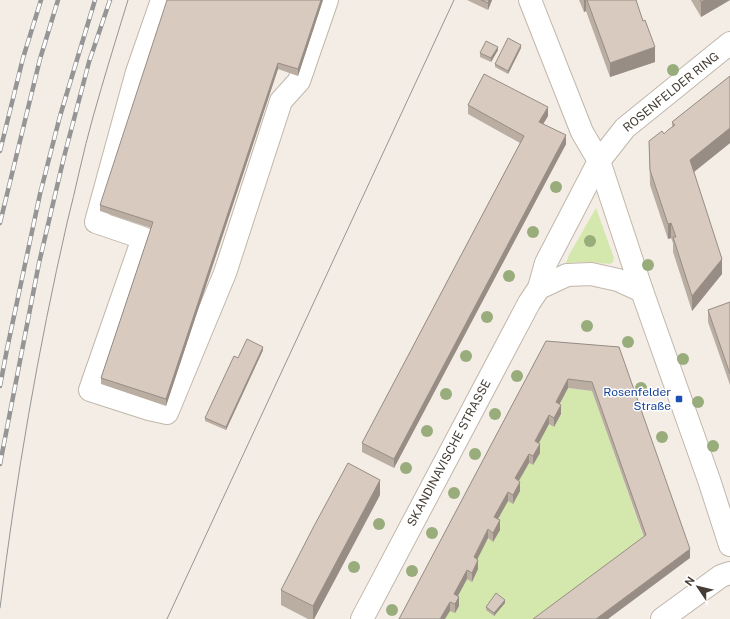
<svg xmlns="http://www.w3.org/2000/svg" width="730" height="619" viewBox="0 0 730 619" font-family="'Public Sans',sans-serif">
<rect width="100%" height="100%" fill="#f3ede5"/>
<g fill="#d4e8ad">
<path d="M596,208L614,258L613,262L610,264L588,262L566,263L569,255Z"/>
<path d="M568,388L592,391L646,544L546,619H445L467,579L472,581L478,569L473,566L488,538L493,542L500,530L494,526L508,501L513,503L520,491L515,487L529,463L533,465L540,453L535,450L549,424L554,427L561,415L556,411Z"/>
</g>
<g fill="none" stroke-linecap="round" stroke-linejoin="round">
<g stroke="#c1b7ab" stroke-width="24">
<g id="minor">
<path d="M162,0L137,72L96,222L143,238L90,390L149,409L167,413L225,273L281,101L299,81L327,0"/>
<path d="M530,0L582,132L599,161L642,291L709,480L730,545"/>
<path d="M539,288L567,275L591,274L618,280L642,291"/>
<path d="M362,619L529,303L539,288L546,263L599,161L625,128L730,43"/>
<path d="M662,619L721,576L730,573"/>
</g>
</g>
<use href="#minor" stroke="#fff" stroke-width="22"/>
<g stroke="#959595" stroke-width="1">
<path d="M0,608C16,478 38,350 67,223C76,188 83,152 93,117C104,78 116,39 128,0"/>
<path d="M167,619L454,0"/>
</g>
<g stroke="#959595" stroke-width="4.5">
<g id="rail">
<path d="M0,151L23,58L41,0"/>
<path d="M0,223L40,59L58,0"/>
<path d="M0,386L7,349L40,194L60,116L95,0"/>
<path d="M0,464L39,263L64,157L89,62L110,0"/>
</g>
</g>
<use href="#rail" stroke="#fff" stroke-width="3" stroke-dasharray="9" stroke-linecap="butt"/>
</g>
<g fill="#99ad7c">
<circle cx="673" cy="70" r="6"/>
<circle cx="556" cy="187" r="6"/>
<circle cx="533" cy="232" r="6"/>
<circle cx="590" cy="241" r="6"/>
<circle cx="648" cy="265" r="6"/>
<circle cx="509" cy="276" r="6"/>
<circle cx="487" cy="317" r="6"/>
<circle cx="587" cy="326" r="6"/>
<circle cx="628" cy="342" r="6"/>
<circle cx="466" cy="356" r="6"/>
<circle cx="683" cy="359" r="6"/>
<circle cx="517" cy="376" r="6"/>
<circle cx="641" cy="388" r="6"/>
<circle cx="446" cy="394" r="6"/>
<circle cx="698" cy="402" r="6"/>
<circle cx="495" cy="414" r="6"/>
<circle cx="427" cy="431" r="6"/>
<circle cx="662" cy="437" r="6"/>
<circle cx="713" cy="446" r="6"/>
<circle cx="475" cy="454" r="6"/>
<circle cx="406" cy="468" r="6"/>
<circle cx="454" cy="493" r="6"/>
<circle cx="379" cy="524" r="6"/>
<circle cx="432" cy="533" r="6"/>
<circle cx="354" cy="567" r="6"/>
<circle cx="412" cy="571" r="6"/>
<circle cx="392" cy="610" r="6"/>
</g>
<g fill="#baaea3">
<path d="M323,0L298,76L278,69L166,406L101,384V378L151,228L100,211V205Z"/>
<path d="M467,0H492L488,10Z"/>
<path d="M579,0H636L655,62L610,77L586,11L584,12Z"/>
<path d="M691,0H730L701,17Z"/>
<path d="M521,48L508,74L495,67V64Z"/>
<path d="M498,50L491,62L480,57V53Z"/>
<path d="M730,76V143L694,172L722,274L692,311L673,252V243L671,238L668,239L650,185L649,141L664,134L672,127V122Z"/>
<path d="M468,105L548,116L543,124L566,144L394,468L362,452V443L520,143L468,114Z"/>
<path d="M730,302V385L708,322V310Z"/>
<path d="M546,341L619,347L690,558L644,537L592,391L568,388L559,404L561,414L554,427L549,424L539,443L540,453L533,465L529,463L519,481L520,491L513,504L508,501L498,519L500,530L493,542L488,538L477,559L478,569L472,582L467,579L458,596L459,606L455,613L450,611L399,619Z"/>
<path d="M263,350L226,430L205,421V418L238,358Z"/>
<path d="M380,495L314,619H308L281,605V590Z"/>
<path d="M505,603L494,616L486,610V607Z"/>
</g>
<g fill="#978d85">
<path d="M321,0H323L298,76V69Z"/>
<path d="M489,0H492L488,10V3Z"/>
<path d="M584,0H586V11L584,12Z"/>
<path d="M705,0H730L701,17V2Z"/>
<path d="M521,45V48L508,74V71Z"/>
<path d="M498,47V50L491,62V58Z"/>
<path d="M655,47V62L610,77V63Z"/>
<path d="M278,63V69L166,406V399Z"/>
<path d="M548,107V116L539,131V122Z"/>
<path d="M730,128V143L690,175V160Z"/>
<path d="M566,135V144L394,468V459Z"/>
<path d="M671,223V238L668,239V224Z"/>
<path d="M722,259V274L692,311V296Z"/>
<path d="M263,347V350L226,430V427Z"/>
<path d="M568,379V388L556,411V402Z"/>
<path d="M561,405V414L554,427V418Z"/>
<path d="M549,415V424L535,450V441Z"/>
<path d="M540,444V453L533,465V456Z"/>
<path d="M529,454V463L515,487V478Z"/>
<path d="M380,480V495L314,619H313V606Z"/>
<path d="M520,482V491L513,504V495Z"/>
<path d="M508,492V501L494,526V517Z"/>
<path d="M500,520V530L493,542V533Z"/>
<path d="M488,529V538L474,566V557Z"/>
<path d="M690,549V558L608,619H596Z"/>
<path d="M478,560V569L472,582V573Z"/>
<path d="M467,570V579L454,603V594Z"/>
<path d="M459,597V606L455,613V604Z"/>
<path d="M505,600V603L494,616V613Z"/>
<path d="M450,602V611L445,619H440Z"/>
</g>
<g fill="#d8cabe" stroke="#978d85">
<path d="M167,0H321L298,69L278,63L166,399L101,378L153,222L100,205Z"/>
<path d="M481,0H489L488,3Z"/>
<path d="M587,0H636L643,21L645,20L655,47L610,63Z"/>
<path d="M700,0H705L701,2Z"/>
<path d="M508,38L521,45L508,71L495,64Z"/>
<path d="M486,41L498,47L491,58L480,53Z"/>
<path d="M484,74L548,107L539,122L566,135L394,459L362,443L524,136L468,105Z"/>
<path d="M730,76V128L690,160L722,259L692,296L673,237H676L671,223L668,224L650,170L649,141L662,131L664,134L668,130L675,125L672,122Z"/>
<path d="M730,302V374L708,310Z"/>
<path d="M247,339L263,347L226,427L205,418L234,356L238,358Z"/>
<path d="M546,341L619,347L690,549L596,619H533L646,535L592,382L568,379L556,402L561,405L554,418L549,415L535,441L540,444L533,456L529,454L515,478L520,482L513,495L508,492L494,517L500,520L493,533L488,529L474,557L478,560L472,573L467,570L454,594L459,597L455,604L450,602L440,619H399Z"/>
<path d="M348,463L380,480L313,606L281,590L314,526Z"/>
<path d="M496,593L505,600L494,613L486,607Z"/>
</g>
<rect fill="#1a4fb4" stroke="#fff" stroke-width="1.5" x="675" y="395" width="8" height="8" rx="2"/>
<g text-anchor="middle" stroke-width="3" stroke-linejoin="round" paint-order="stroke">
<g font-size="12" fill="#453d35" stroke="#fff">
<text transform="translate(671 92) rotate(-39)" y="4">ROSENFELDER RING</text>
<text transform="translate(449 453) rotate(-62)" y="4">SKANDINAVISCHE STRASSE</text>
</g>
<g font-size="12" fill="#164399" stroke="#fff" text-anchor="end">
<text x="671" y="396">Rosenfelder<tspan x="671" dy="14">Straße</tspan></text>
</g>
</g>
<g transform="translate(698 587) rotate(305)" stroke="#ffffff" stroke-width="3" paint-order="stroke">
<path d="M0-3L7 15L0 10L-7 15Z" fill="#453d35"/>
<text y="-6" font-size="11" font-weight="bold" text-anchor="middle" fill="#453d35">N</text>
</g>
</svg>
